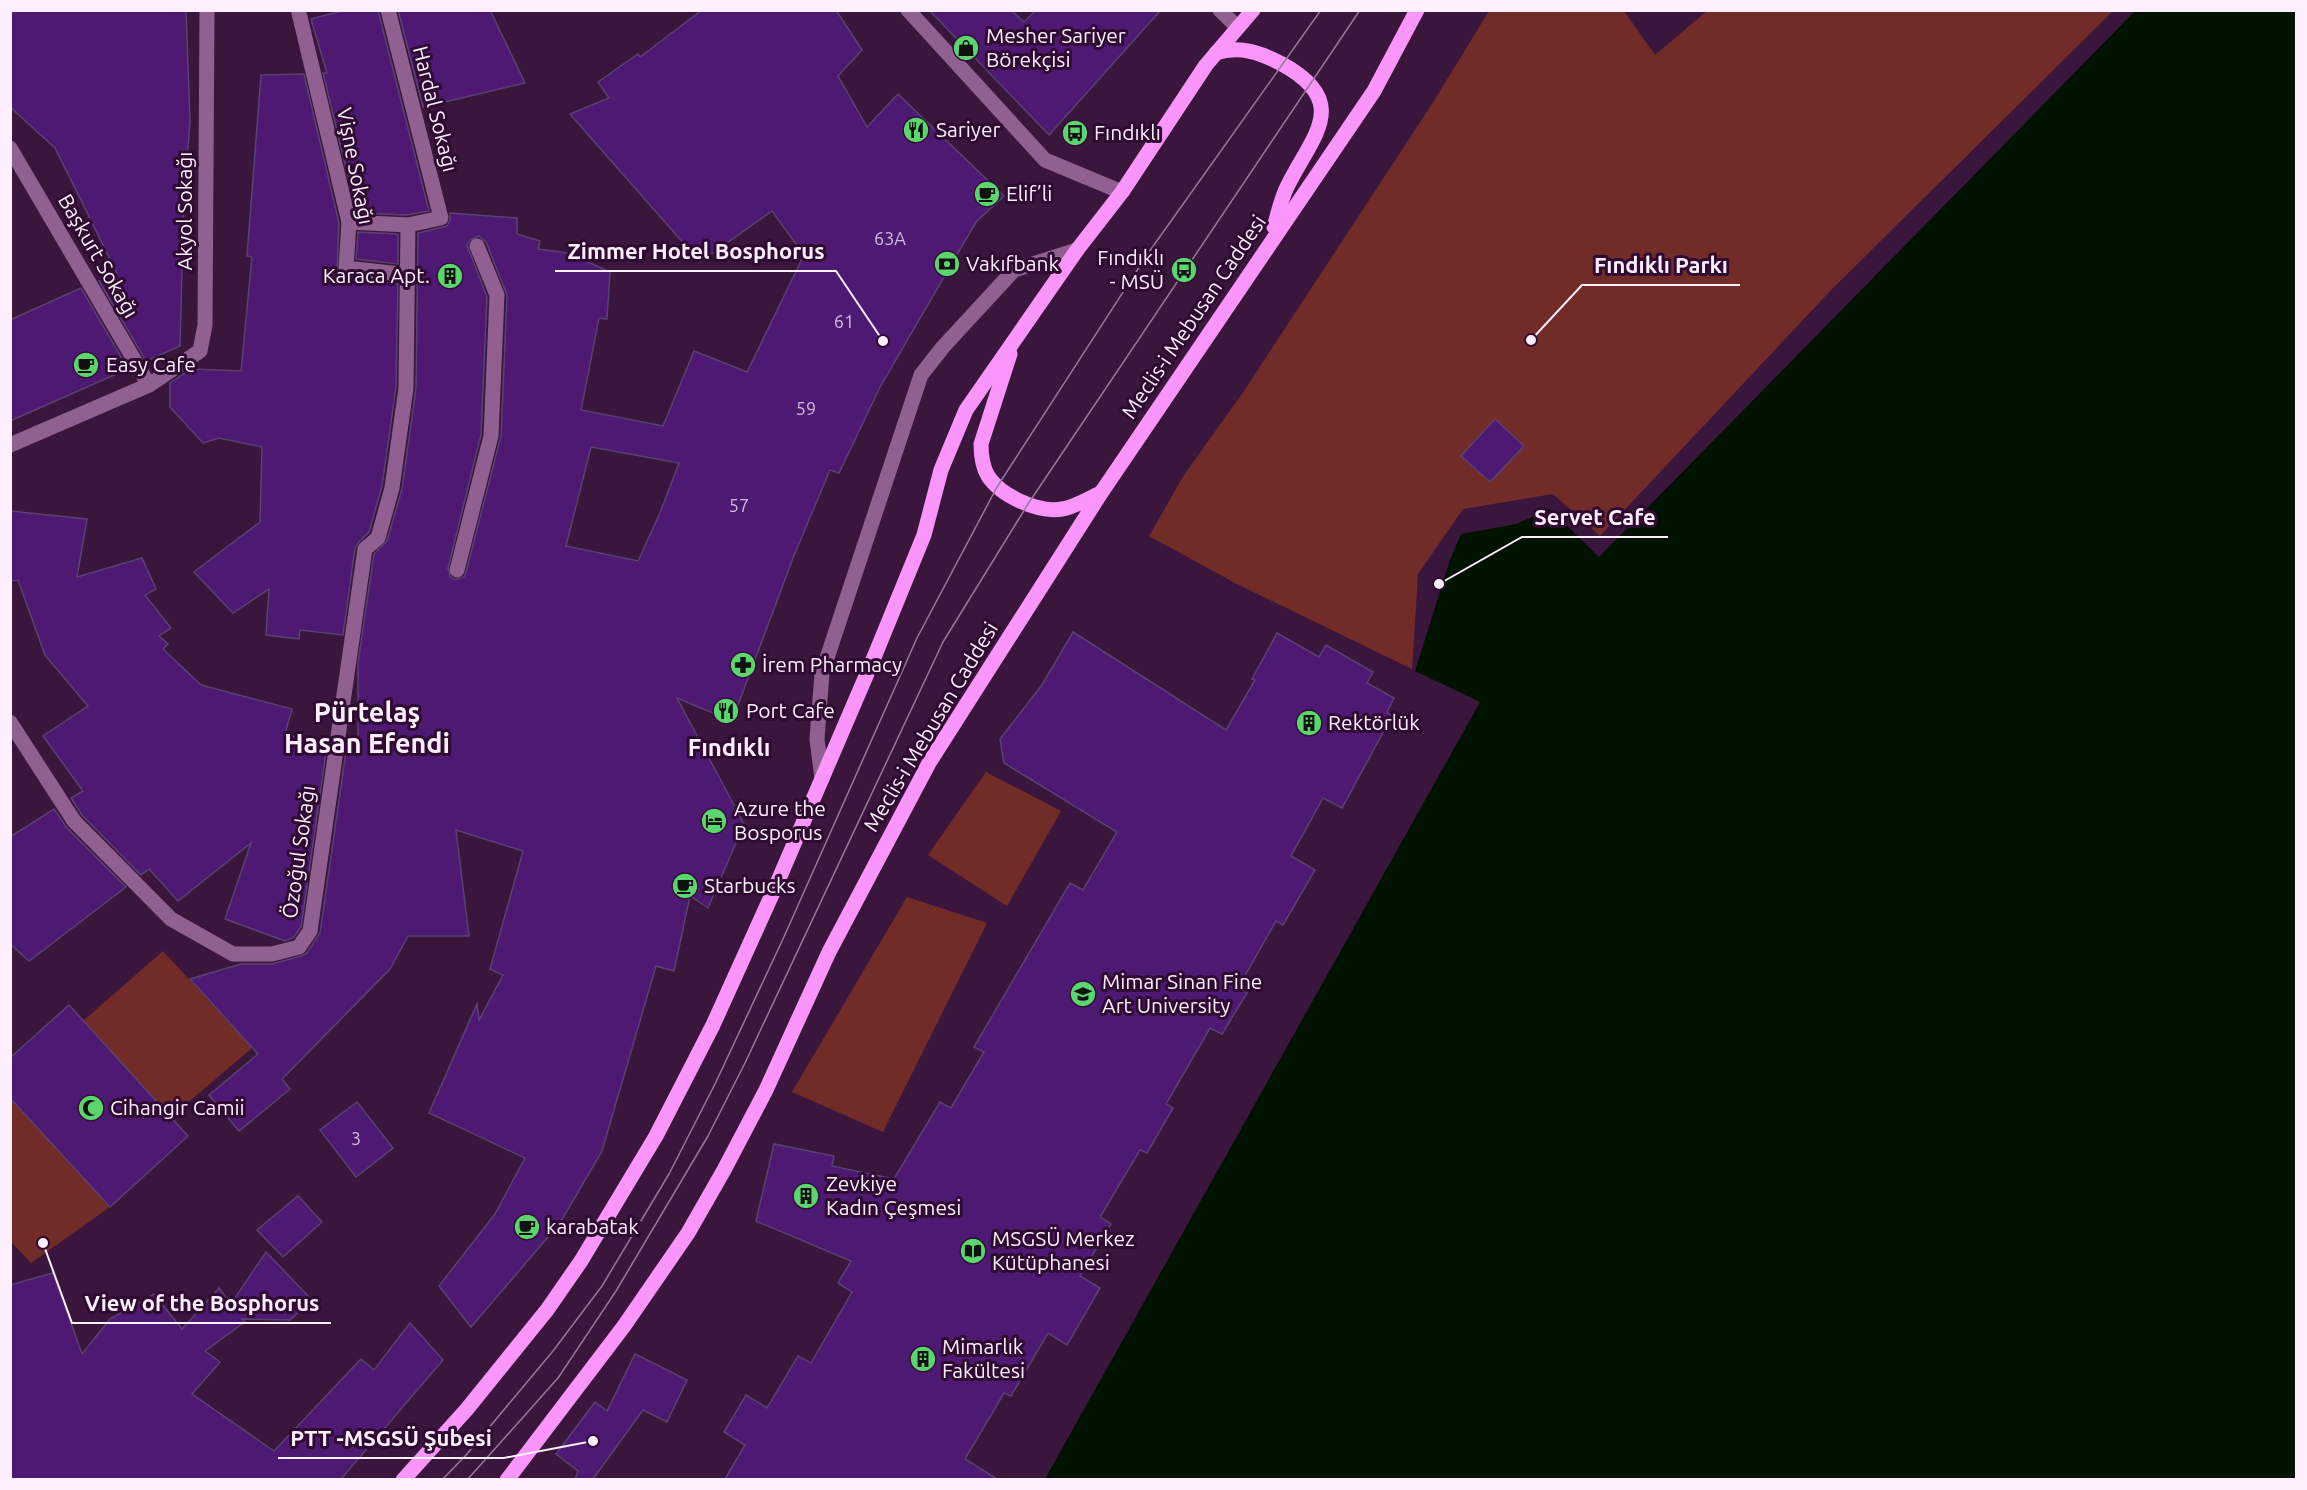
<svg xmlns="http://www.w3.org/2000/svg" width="2307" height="1490" viewBox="0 0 2307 1490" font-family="Ubuntu,sans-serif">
<rect width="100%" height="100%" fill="#3b163c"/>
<g fill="#722c27">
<path d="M1489,11H1624L1655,55L1707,11H2113L1833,288L1600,536L1553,494L1463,509L1418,574L1412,669L1235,583L1149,536L1184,475L1244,391L1432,104Z"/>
<path d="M986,772L1061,811L1007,906L928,855Z"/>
<path d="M907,897L987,923L883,1132L792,1092Z"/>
<path d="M163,951L252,1048L171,1117L83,1021Z"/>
<path d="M11,1098L110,1207L31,1263L11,1242Z"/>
</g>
<path fill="#001300" d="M2136,10L2296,11V1479H1045L1480,702L1415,671L1450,560L1461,534L1516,524L1550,509L1599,557Z"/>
<g fill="#4d1972" stroke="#594271" stroke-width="1.5" fill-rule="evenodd">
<path d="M10,10H186L190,121L184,194L180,346L146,361L99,281L117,273L55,148L10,107Z"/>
<path d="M345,10H378L429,211L407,215L357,213L323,73H327L311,19Z"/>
<path d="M398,10H490L525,83L423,107Z"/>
<path d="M702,10H836L862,50L838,76L867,127L898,94L1004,196L976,222L880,387L839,473L830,470L793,558L732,721L677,698L744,824L708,908L690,896L674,971L656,966L602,1151L560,1223L471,1327L439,1286L495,1214L525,1158L429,1113L477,1004L479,1020L503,975L490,969L523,851L456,830L469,936H408L390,969L282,1079L290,1089L239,1131L209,1095L258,1054L190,979L241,964H272L301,956L307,953L320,933L346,751L358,754V663L374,554L387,541L402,489L416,388L418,233L447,226L450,220V213L517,218V234L540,241L538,249L568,253L610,272L607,319L599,318L581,410L663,426L694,351L747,372L804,255L772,211L700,262L570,114L609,98L598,82L638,54L640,57ZM479,236L486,242L507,295L501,436L466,572L464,577L455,580L450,577L448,568L481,435L487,297L467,245L470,240ZM591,447L679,463L660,513L638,561L566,546Z"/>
<path d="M929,10H1011L1024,22L1036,10H1161L1049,135Z"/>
<path d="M304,74L339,223L337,272L345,278L398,284L396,387L382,486L369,532L359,542L355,548L343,635L300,630L299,639L266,635L269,589L233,613L194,572L260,522L262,447L219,438L203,443L170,407V383L191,369L241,371L252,257L247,256L261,75Z"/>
<path d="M358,232L398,234V264L356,259Z"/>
<path d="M81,288L128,369L10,421V320Z"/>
<path d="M1495,419L1524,446L1490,482L1461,456Z"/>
<path d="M10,511L87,519L77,577L142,558L156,589L145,595L171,628L159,636L168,644L163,649L201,685L292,709L285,734L327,745L301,927L293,938L285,941L225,919L251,843L178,901L149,869L141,875L82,815L71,798L83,791L43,736L88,706L45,655L18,580L10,581Z"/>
<path d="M1073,632L1226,730L1255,680L1252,679L1277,633L1319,657L1326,645L1373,672L1367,683L1394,698L1387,712L1392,716L1342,808L1323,798L1291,856L1315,870L1283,925L1276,921L1238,988L1247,993L1222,1034L1210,1028L1166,1104L1173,1108L1147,1153L1140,1150L1100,1217L1111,1224L1080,1276L1100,1288L1067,1345L1048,1333L1011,1396L1004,1393L965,1459L997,1479H725L745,1445L724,1432L746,1395L767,1408L798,1356L811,1363L852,1292L838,1283L851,1261L756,1221L774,1144L834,1156L832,1166L894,1179L940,1102L951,1108L984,1052L974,1047L1070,883L1083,890L1117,832L1004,763L1000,739L1042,685Z"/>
<path d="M54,809L67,828L126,887L29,961L10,944V837Z"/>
<path d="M69,1005L188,1136L110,1207L10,1098V1058Z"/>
<path d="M357,1102L393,1148L356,1177L320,1130Z"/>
<path d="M298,1196L322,1222L283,1257L257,1230Z"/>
<path d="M266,1252L312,1300L290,1320L242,1319L245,1322L205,1351L220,1362L192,1394L274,1451L361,1359L374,1370L410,1323L443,1360L341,1479H10V1285L53,1273L82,1354L110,1319L154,1294L182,1329L219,1288L231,1304Z"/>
<path d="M635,1354L687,1380L667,1422L643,1410L593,1479H575L578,1471L556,1454L595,1402L607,1411Z"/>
</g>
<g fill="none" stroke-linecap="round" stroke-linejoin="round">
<path stroke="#906090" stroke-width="15" d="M822,779L817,739L822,673L921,375L943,347L1014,270L1077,250"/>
<g stroke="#906090" stroke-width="15">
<path d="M908,10L1045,160L1122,192"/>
<path d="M1220,10L1237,27"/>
<path d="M299,13L349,222L346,268L409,275"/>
<path d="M10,148L149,385"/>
<path d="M349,222L408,225L441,218L388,10"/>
<path d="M10,445L149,385L200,351L205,325L207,10"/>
<path d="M457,570L491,436L497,295L477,246"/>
<path d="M10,722L74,821L171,919L233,954H272L299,947L310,931L365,549L378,538L392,488L406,388L408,225"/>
</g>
<g stroke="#fa95fb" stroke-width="15">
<path d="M1216,53C1240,45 1261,53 1282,64C1353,103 1311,137 1287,187C1281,199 1278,214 1274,227"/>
<path d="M1010,354L981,444C981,455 982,466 988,476C1001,496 1038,513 1062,509C1075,507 1089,498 1101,493"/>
<path d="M403,1480L467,1409L547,1310L581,1261L656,1136L713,1025L775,888L875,655L924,535L941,470L966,410L1077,250L1122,192L1206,65L1253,10"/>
<path d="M507,1480L624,1326L688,1233L724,1170L766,1090L829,952L929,763L1101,493L1374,91L1417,10"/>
</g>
<g stroke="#947a95" stroke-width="1.5">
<path d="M442,1480L467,1454L553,1351L602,1286L669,1174L715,1084L783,939L917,638L997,487L1149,252L1321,10"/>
<path d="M467,1480L558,1378L616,1291L708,1136L745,1063L943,642L1028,504L1360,10"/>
</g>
</g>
<defs>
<g id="shop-disc" transform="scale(1.35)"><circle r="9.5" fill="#5bd56e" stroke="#300b31"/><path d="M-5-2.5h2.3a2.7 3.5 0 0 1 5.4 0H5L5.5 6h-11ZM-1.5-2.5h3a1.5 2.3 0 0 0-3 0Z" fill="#111"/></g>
<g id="restaurant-disc" transform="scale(1.35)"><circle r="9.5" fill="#5bd56e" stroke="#300b31"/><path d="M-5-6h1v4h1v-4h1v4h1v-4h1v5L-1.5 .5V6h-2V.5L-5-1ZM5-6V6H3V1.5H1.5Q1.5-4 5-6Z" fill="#111"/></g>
<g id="bus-disc" transform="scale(1.35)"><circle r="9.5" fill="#5bd56e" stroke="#300b31"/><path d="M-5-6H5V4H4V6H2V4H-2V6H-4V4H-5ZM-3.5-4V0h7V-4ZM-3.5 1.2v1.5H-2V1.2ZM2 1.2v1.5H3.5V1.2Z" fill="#111"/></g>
<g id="cafe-disc" transform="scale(1.35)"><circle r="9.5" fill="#5bd56e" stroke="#300b31"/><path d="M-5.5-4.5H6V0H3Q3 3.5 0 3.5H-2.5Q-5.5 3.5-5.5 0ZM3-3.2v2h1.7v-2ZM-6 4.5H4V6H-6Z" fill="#111"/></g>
<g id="bank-disc" transform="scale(1.35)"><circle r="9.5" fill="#5bd56e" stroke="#300b31"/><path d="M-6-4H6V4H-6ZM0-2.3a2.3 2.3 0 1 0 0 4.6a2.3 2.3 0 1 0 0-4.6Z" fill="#111"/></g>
<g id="building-disc" transform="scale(1.35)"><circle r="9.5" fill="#5bd56e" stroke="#300b31"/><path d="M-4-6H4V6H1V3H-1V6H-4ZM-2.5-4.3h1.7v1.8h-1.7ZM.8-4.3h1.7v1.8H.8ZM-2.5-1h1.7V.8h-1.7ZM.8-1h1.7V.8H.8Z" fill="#111"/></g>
<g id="pharmacy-disc" transform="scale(1.35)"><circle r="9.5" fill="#5bd56e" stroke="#300b31"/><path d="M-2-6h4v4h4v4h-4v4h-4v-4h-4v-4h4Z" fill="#111"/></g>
<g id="hotel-disc" transform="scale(1.35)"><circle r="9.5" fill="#5bd56e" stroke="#300b31"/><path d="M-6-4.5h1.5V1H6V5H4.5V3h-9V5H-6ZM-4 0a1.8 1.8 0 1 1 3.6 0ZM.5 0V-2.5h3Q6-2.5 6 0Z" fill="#111"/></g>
<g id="university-disc" transform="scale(1.35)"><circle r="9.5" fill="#5bd56e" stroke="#300b31"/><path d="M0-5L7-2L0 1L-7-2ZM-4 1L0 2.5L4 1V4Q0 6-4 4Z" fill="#111"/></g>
<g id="mosque-disc" transform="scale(1.35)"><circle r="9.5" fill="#5bd56e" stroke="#300b31"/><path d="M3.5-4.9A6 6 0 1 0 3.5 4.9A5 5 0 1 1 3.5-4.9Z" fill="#111"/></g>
<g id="library-disc" transform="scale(1.35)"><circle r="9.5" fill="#5bd56e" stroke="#300b31"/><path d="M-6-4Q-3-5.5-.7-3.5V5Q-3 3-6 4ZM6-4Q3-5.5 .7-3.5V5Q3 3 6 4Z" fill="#111"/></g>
</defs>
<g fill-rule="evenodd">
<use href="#shop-disc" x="966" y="48"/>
<use href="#restaurant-disc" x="916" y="130"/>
<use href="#bus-disc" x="1075" y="133"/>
<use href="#cafe-disc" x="987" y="194"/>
<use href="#bank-disc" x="947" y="264"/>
<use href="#bus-disc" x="1184" y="270"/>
<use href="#building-disc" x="450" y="276"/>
<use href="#cafe-disc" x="86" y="365"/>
<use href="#pharmacy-disc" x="743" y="665"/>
<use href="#restaurant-disc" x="726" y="711"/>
<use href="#building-disc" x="1309" y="723"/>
<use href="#hotel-disc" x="714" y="821"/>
<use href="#cafe-disc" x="685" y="886"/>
<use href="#university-disc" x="1083" y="994"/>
<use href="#mosque-disc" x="91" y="1108"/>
<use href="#building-disc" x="806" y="1196"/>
<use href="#cafe-disc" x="527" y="1227"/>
<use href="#library-disc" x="973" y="1251"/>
<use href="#building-disc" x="923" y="1359"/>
</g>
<g text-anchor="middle" stroke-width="6" stroke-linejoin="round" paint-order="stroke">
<g font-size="18" fill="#d1bada">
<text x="890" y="245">63A</text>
<text x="844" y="328">61</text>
<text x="806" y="415">59</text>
<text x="739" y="512">57</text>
<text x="356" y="1145">3</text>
</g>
<g font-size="21" fill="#fdeffd" stroke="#300b31" text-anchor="start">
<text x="986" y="43">Mesher Sariyer<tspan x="986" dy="24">Börekçisi</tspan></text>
<text x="936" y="137">Sariyer</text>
<text x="1094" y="140">Fındıklı</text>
<text x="1006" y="201">Elif’li</text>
<text x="1164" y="265" text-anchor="end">Fındıklı<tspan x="1164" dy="24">- MSÜ</tspan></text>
<text x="966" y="271">Vakıfbank</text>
<text x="430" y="283" text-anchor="end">Karaca Apt.</text>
<text x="106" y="372">Easy Cafe</text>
<text x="762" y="672">İrem Pharmacy</text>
<text x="746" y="718">Port Cafe</text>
<text x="1328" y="730">Rektörlük</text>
<text x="734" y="816">Azure the<tspan x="734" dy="24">Bosporus</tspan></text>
<text x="704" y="893">Starbucks</text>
<text x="1102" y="989">Mimar Sinan Fine<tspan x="1102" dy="24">Art University</tspan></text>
<text x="110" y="1115">Cihangir Camii</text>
<text x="826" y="1191">Zevkiye<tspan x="826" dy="24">Kadın Çeşmesi</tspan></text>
<text x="546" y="1234">karabatak</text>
<text x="992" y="1246">MSGSÜ Merkez<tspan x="992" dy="24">Kütüphanesi</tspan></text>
<text x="942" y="1354">Mimarlık<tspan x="942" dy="24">Fakültesi</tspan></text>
</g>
<g font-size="21" fill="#fdeffd" stroke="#300b31">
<text transform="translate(435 109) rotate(76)" y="7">Hardal Sokağı</text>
<text transform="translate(355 166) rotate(79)" y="7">Vişne Sokağı</text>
<text transform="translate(185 211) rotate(-90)" y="7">Akyol Sokağı</text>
<text transform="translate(98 256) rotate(60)" y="7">Başkurt Sokağı</text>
<text transform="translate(1194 317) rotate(-56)" y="7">Meclis-i Mebusan Caddesi</text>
<text transform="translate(931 727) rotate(-59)" y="7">Meclis-i Mebusan Caddesi</text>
<text transform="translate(299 852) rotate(-82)" y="7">Özoğul Sokağı</text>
</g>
<g font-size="24" font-weight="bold" fill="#fdeffd" stroke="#300b31">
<text x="729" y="756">Fındıklı</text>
</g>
<g font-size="27" font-weight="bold" fill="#fdeffd" stroke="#300b31">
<text x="367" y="722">Pürtelaş<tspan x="367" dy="31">Hasan Efendi</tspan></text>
</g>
</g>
<path fill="none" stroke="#fdeffd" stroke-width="2" d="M883 341L836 271H555M1531 340L1582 285H1740M1439 584L1522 537H1668M43 1243L72 1323H331M593 1441L504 1458H278"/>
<g fill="#fdeffd" stroke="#300b31" stroke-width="2">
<circle cx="883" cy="341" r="6"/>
<circle cx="1531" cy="340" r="6"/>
<circle cx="1439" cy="584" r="6"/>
<circle cx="43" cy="1243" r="6"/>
<circle cx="593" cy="1441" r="6"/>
</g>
<g font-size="22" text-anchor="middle" font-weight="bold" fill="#fdeffd" stroke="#300b31" stroke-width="6" stroke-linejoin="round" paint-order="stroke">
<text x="696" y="259">Zimmer Hotel Bosphorus</text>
<text x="1661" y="273">Fındıklı Parkı</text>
<text x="1595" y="525">Servet Cafe</text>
<text x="202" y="1311">View of the Bosphorus</text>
<text x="391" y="1446">PTT -MSGSÜ Şubesi</text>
</g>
<rect width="2307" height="1490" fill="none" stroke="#fdeffd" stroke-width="24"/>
</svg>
